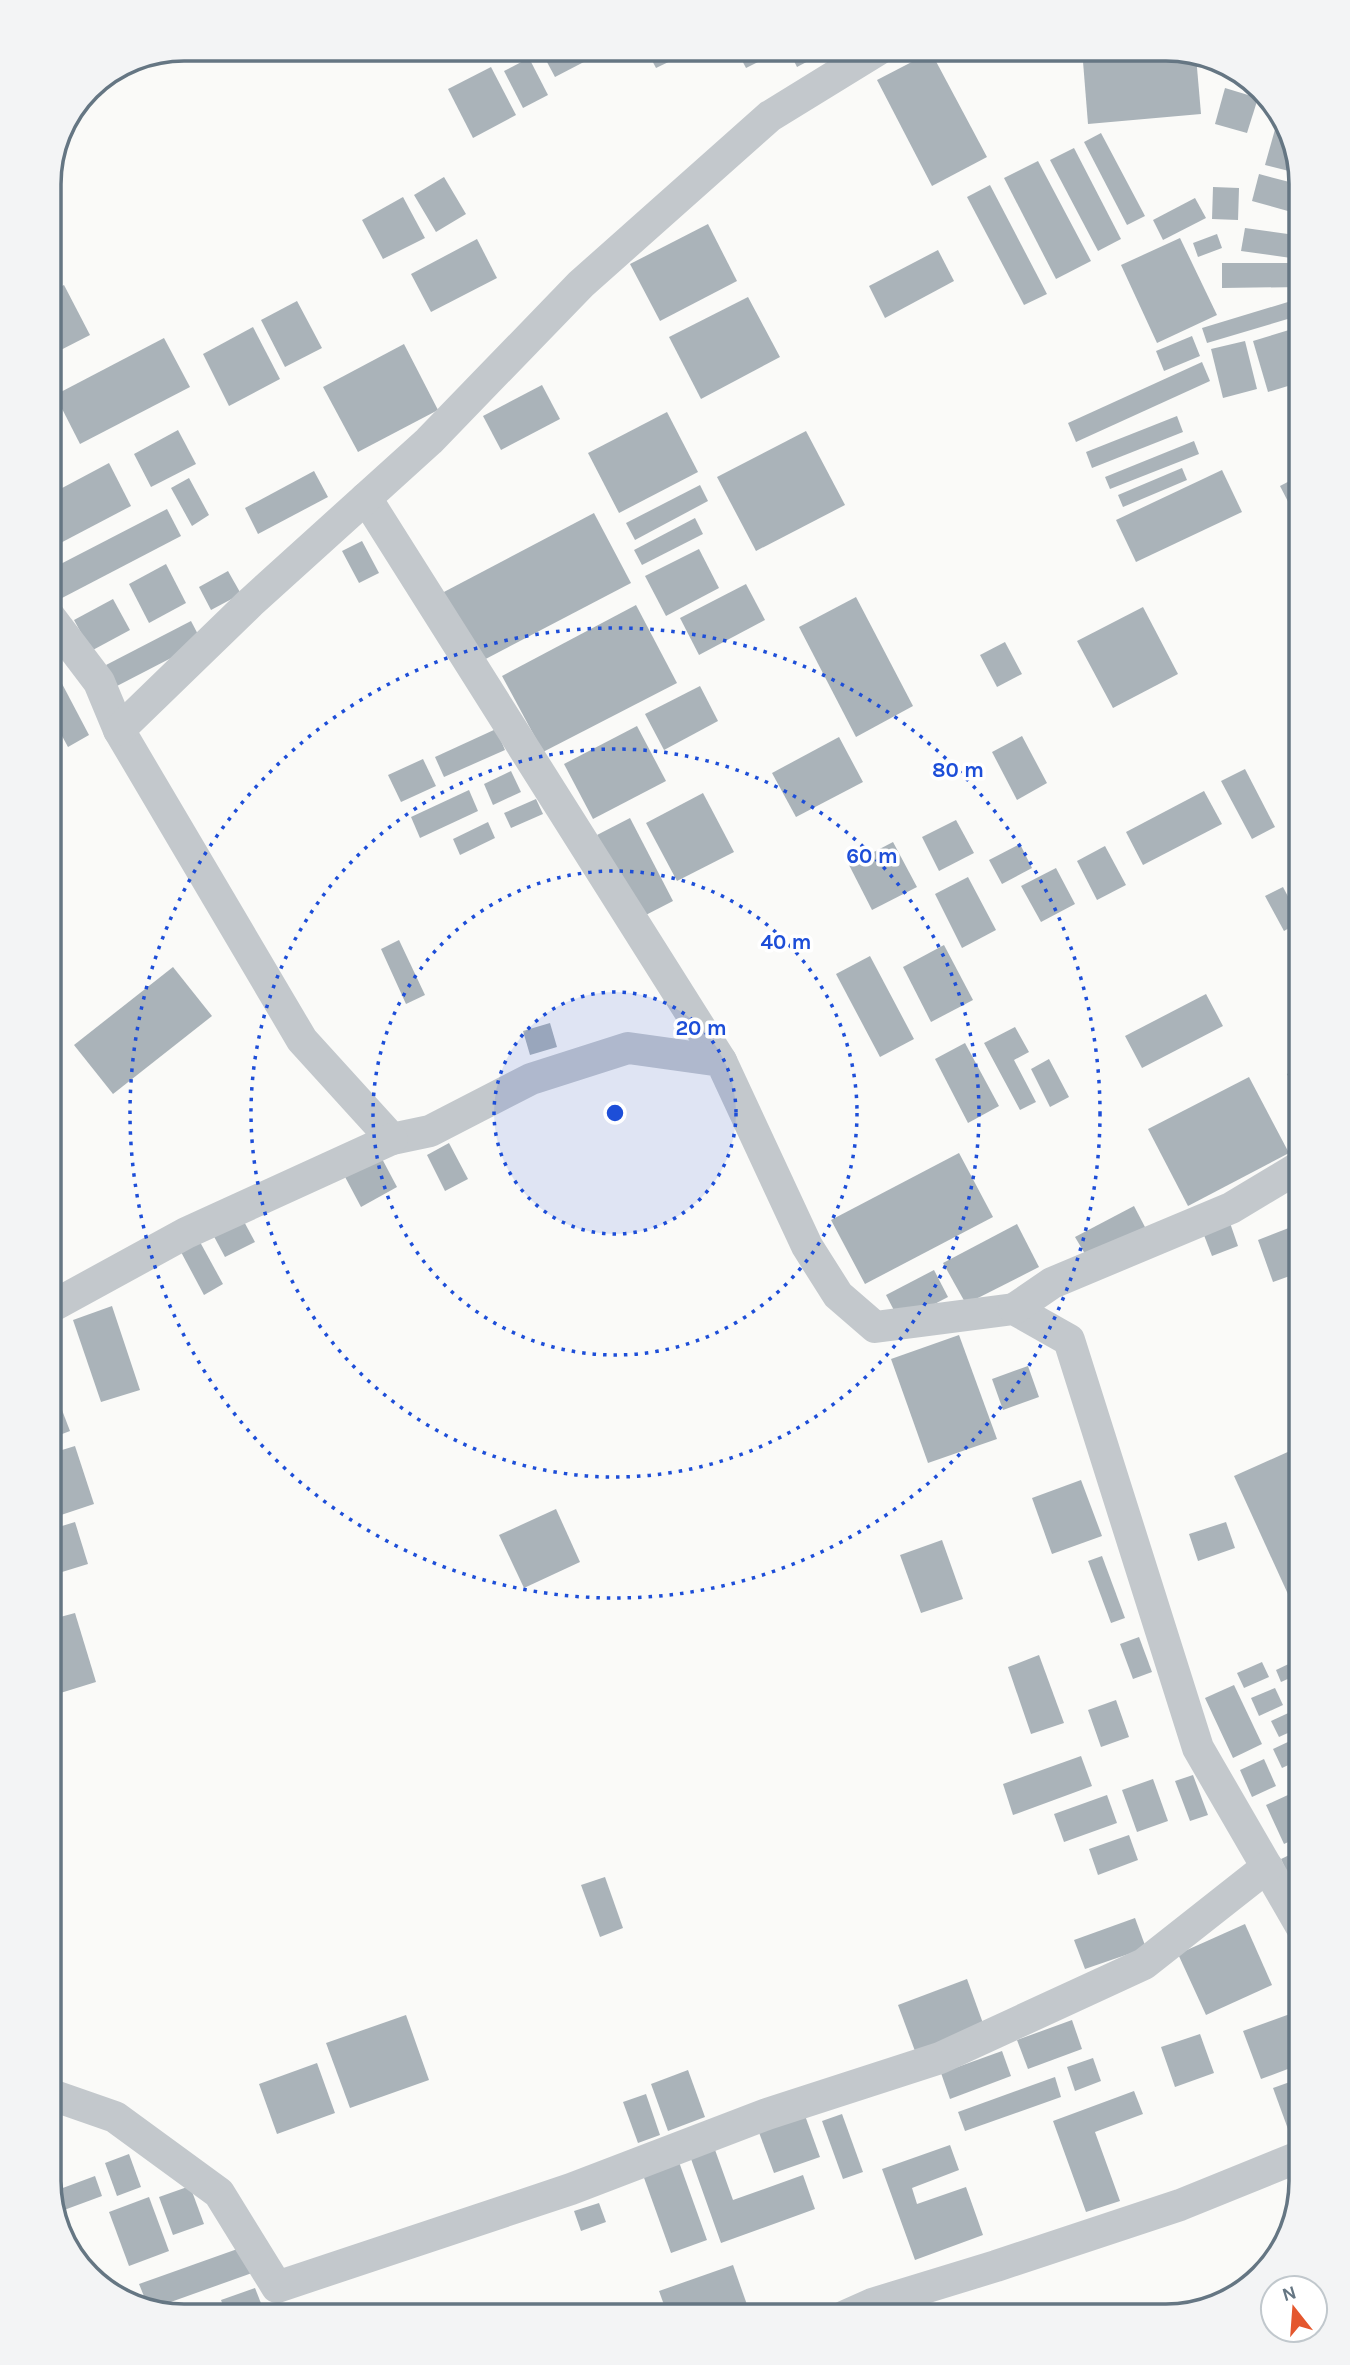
<svg xmlns="http://www.w3.org/2000/svg" width="1350" height="2365" viewBox="0 0 1350 2365" font-family="Karla,sans-serif">
<rect width="100%" height="100%" fill="#fafaf8"/>
<g fill="#aab3b9">
<path d="M540,49H604L605,51L555,77Z"/>
<path d="M646,49H680L683,55L656,68Z"/>
<path d="M736,49H769L772,55L746,68Z"/>
<path d="M788,49H831L797,67Z"/>
<path d="M1082,49H1175L1196,56L1201,114L1088,124Z"/>
<path d="M931,52L987,157L932,186L877,80Z"/>
<path d="M529,58L548,95L523,108L504,71Z"/>
<path d="M491,67L516,115L473,138L448,89Z"/>
<path d="M1225,88L1258,98L1247,133L1215,124Z"/>
<path d="M1279,115L1287,125L1296,162L1293,172L1265,165Z"/>
<path d="M1101,133L1145,216L1127,225L1084,142Z"/>
<path d="M1074,148L1121,239L1098,251L1050,160Z"/>
<path d="M1038,161L1091,261L1056,279L1004,178Z"/>
<path d="M1259,174L1301,185L1295,213L1252,201Z"/>
<path d="M444,177L466,214L436,232L414,195Z"/>
<path d="M990,185L1047,294L1024,305L967,197Z"/>
<path d="M1213,187L1239,188L1238,220L1212,219Z"/>
<path d="M403,197L425,238L383,259L362,220Z"/>
<path d="M1195,198L1206,218L1163,240L1153,220Z"/>
<path d="M708,224L737,281L660,321L630,264Z"/>
<path d="M1245,228L1295,235L1291,258L1241,251Z"/>
<path d="M1217,234L1222,248L1198,257L1193,243Z"/>
<path d="M1180,238L1217,315L1157,343L1121,265Z"/>
<path d="M477,239L497,278L431,312L411,274Z"/>
<path d="M938,250L954,281L885,318L869,286Z"/>
<path d="M1222,263H1301V287L1222,288Z"/>
<path d="M64,285L90,335L49,356V293Z"/>
<path d="M748,297L780,357L701,399L669,337Z"/>
<path d="M1301,298V315L1207,343L1202,328Z"/>
<path d="M297,301L322,348L285,367L261,320Z"/>
<path d="M253,327L280,379L229,406L203,354Z"/>
<path d="M1289,330L1301,370V382L1268,392L1253,341Z"/>
<path d="M1192,336L1200,356L1164,371L1156,351Z"/>
<path d="M164,338L190,387L80,444L55,395Z"/>
<path d="M1245,341L1257,389L1223,398L1211,349Z"/>
<path d="M404,344L438,410L358,452L323,387Z"/>
<path d="M1202,362L1210,381L1076,442L1068,423Z"/>
<path d="M542,385L560,419L501,450L483,416Z"/>
<path d="M667,412L698,472L619,513L588,453Z"/>
<path d="M1177,416L1183,432L1092,468L1086,452Z"/>
<path d="M178,430L196,464L151,487L134,454Z"/>
<path d="M806,431L845,505L756,551L717,477Z"/>
<path d="M1194,441L1199,454L1110,489L1105,477Z"/>
<path d="M109,463L131,506L49,549V495Z"/>
<path d="M1182,468L1187,480L1123,507L1118,495Z"/>
<path d="M1222,470L1242,512L1136,562L1116,520Z"/>
<path d="M314,471L328,497L258,534L245,508Z"/>
<path d="M1301,475V520L1298,521L1280,486Z"/>
<path d="M189,478L209,515L192,526L171,488Z"/>
<path d="M700,485L708,501L635,540L626,523Z"/>
<path d="M167,509L181,536L62,598L49,570Z"/>
<path d="M594,513L631,583L478,663L442,593Z"/>
<path d="M695,518L703,534L642,565L634,550Z"/>
<path d="M362,541L379,573L359,583L342,551Z"/>
<path d="M699,549L719,588L666,616L645,576Z"/>
<path d="M166,564L186,603L149,623L129,584Z"/>
<path d="M228,571L241,594L211,610L199,587Z"/>
<path d="M746,584L765,620L699,655L680,618Z"/>
<path d="M856,597L913,706L856,737L799,627Z"/>
<path d="M113,599L130,630L91,651L74,620Z"/>
<path d="M636,605L677,683L543,752L502,676Z"/>
<path d="M1143,607L1178,674L1113,708L1077,641Z"/>
<path d="M191,621L202,642L117,686L106,665Z"/>
<path d="M1005,642L1022,674L997,687L980,655Z"/>
<path d="M49,659L89,735L68,747L49,712Z"/>
<path d="M700,686L718,721L664,750L645,714Z"/>
<path d="M637,726L666,781L593,819L564,764Z"/>
<path d="M496,729L505,750L444,777L435,757Z"/>
<path d="M1022,736L1047,783L1017,800L992,752Z"/>
<path d="M839,737L863,782L796,817L772,773Z"/>
<path d="M423,759L436,786L401,802L388,775Z"/>
<path d="M1245,769L1275,827L1252,839L1221,781Z"/>
<path d="M511,771L521,792L493,805L484,784Z"/>
<path d="M469,790L478,811L420,838L411,817Z"/>
<path d="M1204,791L1222,824L1143,865L1126,832Z"/>
<path d="M703,793L734,852L677,881L646,823Z"/>
<path d="M536,799L543,814L511,828L504,813Z"/>
<path d="M630,818L673,901L640,918L597,835Z"/>
<path d="M956,820L974,853L939,871L922,837Z"/>
<path d="M488,822L495,838L460,855L453,839Z"/>
<path d="M893,842L917,887L872,910L849,865Z"/>
<path d="M1020,844L1032,868L1002,884L989,860Z"/>
<path d="M1105,846L1126,885L1097,900L1077,861Z"/>
<path d="M1056,868L1075,904L1041,922L1021,886Z"/>
<path d="M968,877L996,930L962,948L935,894Z"/>
<path d="M1283,887L1301,921L1284,931L1265,896Z"/>
<path d="M399,940L425,995L406,1004L381,949Z"/>
<path d="M944,945L973,1000L931,1022L903,967Z"/>
<path d="M870,956L914,1039L880,1057L836,974Z"/>
<path d="M173,967L212,1016L113,1094L74,1045Z"/>
<path d="M1206,994L1223,1026L1142,1068L1125,1036Z"/>
<path d="M550,1023L557,1047L530,1055L523,1031Z"/>
<path d="M1015,1027L1029,1052L1014,1060L1036,1102L1020,1110L984,1043Z"/>
<path d="M965,1043L999,1106L968,1123L935,1059Z"/>
<path d="M1049,1059L1069,1097L1050,1107L1031,1069Z"/>
<path d="M1301,1067V1092L1297,1094L1287,1074Z"/>
<path d="M1249,1077L1289,1153L1188,1206L1148,1129Z"/>
<path d="M449,1143L468,1179L445,1191L427,1155Z"/>
<path d="M959,1153L993,1217L865,1284L831,1220Z"/>
<path d="M380,1155L397,1187L361,1207L344,1175Z"/>
<path d="M1134,1206L1146,1229L1088,1259L1075,1237Z"/>
<path d="M241,1216L255,1242L225,1257L211,1231Z"/>
<path d="M1229,1220L1238,1246L1212,1256L1202,1230Z"/>
<path d="M1017,1224L1039,1267L966,1304L943,1263Z"/>
<path d="M1299,1224L1301,1230V1272L1273,1282L1258,1240Z"/>
<path d="M200,1242L223,1284L204,1295L181,1252Z"/>
<path d="M934,1270L948,1297L900,1322L886,1295Z"/>
<path d="M112,1306L140,1390L101,1402L73,1320Z"/>
<path d="M959,1335L997,1439L928,1463L891,1359Z"/>
<path d="M1028,1366L1039,1397L1003,1410L992,1379Z"/>
<path d="M49,1376L70,1431L49,1439Z"/>
<path d="M75,1446L94,1504L49,1519V1454Z"/>
<path d="M1301,1446V1615L1298,1616L1234,1476Z"/>
<path d="M1081,1480L1102,1536L1052,1554L1032,1498Z"/>
<path d="M556,1509L580,1562L524,1588L499,1535Z"/>
<path d="M75,1522L88,1564L49,1576V1530Z"/>
<path d="M1226,1522L1235,1548L1198,1561L1189,1534Z"/>
<path d="M942,1540L963,1599L921,1613L900,1555Z"/>
<path d="M1102,1556L1125,1618L1111,1623L1088,1561Z"/>
<path d="M75,1613L96,1682L54,1695L49,1678V1620Z"/>
<path d="M1139,1637L1152,1672L1133,1679L1120,1644Z"/>
<path d="M1039,1655L1064,1723L1031,1734L1008,1667Z"/>
<path d="M1297,1660L1301,1673L1281,1682L1276,1670Z"/>
<path d="M1262,1662L1269,1677L1244,1688L1237,1673Z"/>
<path d="M1234,1685L1262,1744L1233,1758L1205,1698Z"/>
<path d="M1275,1688L1283,1705L1259,1716L1251,1698Z"/>
<path d="M1116,1700L1129,1737L1101,1747L1088,1710Z"/>
<path d="M1297,1709L1301,1718V1727L1279,1737L1271,1721Z"/>
<path d="M1290,1741L1299,1760L1282,1768L1273,1749Z"/>
<path d="M1081,1756L1092,1786L1013,1815L1003,1784Z"/>
<path d="M1264,1759L1276,1786L1252,1797L1240,1770Z"/>
<path d="M1193,1775L1208,1815L1190,1821L1175,1781Z"/>
<path d="M1153,1779L1168,1821L1137,1832L1122,1790Z"/>
<path d="M1301,1789V1836L1284,1844L1266,1805Z"/>
<path d="M1107,1795L1117,1823L1064,1842L1054,1814Z"/>
<path d="M1129,1835L1138,1860L1098,1875L1089,1849Z"/>
<path d="M1300,1850L1301,1851V1903L1281,1859Z"/>
<path d="M605,1877L623,1928L600,1937L581,1885Z"/>
<path d="M1135,1918L1146,1948L1085,1969L1074,1940Z"/>
<path d="M1245,1924L1272,1985L1206,2015L1178,1954Z"/>
<path d="M967,1979L984,2026L915,2051L898,2005Z"/>
<path d="M1301,2010V2064L1261,2079L1243,2031Z"/>
<path d="M406,2015L429,2080L350,2108L326,2043Z"/>
<path d="M1072,2020L1082,2049L1028,2069L1017,2040Z"/>
<path d="M1200,2034L1214,2073L1175,2087L1161,2047Z"/>
<path d="M1002,2051L1011,2076L950,2099L941,2073Z"/>
<path d="M1093,2058L1101,2081L1075,2091L1067,2067Z"/>
<path d="M317,2063L335,2113L277,2134L259,2084Z"/>
<path d="M688,2070L705,2117L668,2131L651,2084Z"/>
<path d="M1055,2077L1061,2097L965,2131L958,2112Z"/>
<path d="M1301,2078V2137L1292,2140L1273,2088Z"/>
<path d="M1134,2091L1143,2114L1095,2132L1120,2201L1086,2212L1053,2121Z"/>
<path d="M646,2094L660,2135L638,2143L623,2102Z"/>
<path d="M803,2110L820,2157L774,2173L757,2127Z"/>
<path d="M842,2114L863,2172L843,2179L822,2121Z"/>
<path d="M950,2145L959,2170L912,2188L917,2204L966,2187L983,2235L915,2260L882,2169Z"/>
<path d="M714,2147L733,2200L803,2175L815,2209L721,2243L690,2156Z"/>
<path d="M129,2154L141,2187L117,2196L105,2163Z"/>
<path d="M679,2162L707,2240L671,2253L643,2175Z"/>
<path d="M95,2176L102,2196L56,2213L52,2192Z"/>
<path d="M190,2186L204,2224L173,2235L159,2197Z"/>
<path d="M149,2197L169,2251L129,2266L109,2212Z"/>
<path d="M599,2203L606,2222L581,2231L574,2211Z"/>
<path d="M243,2247L252,2273L154,2308L148,2306L139,2284Z"/>
<path d="M733,2265L751,2316H668L659,2291Z"/>
<path d="M255,2288L266,2316H227L221,2300Z"/>
</g>
<g fill="none" stroke-linecap="round" stroke-linejoin="round">
<g stroke="#c3c8cc" stroke-width="32">
<path d="M366,498L721,1061"/>
<path d="M49,616L99,682L119,730L302,1040L392,1139L430,1131L531,1079L628,1048L721,1061L807,1246L838,1295L875,1327L1014,1309L1069,1340L1198,1748L1301,1926"/>
<path d="M119,730L250,603L429,441L581,284L770,116L879,49"/>
<path d="M49,1308L186,1233L392,1139"/>
<path d="M1014,1309L1052,1283L1231,1208L1301,1166"/>
<path d="M49,2094L115,2117L219,2193L277,2287L571,2189L767,2114L940,2058L1144,1964L1267,1867"/>
<path d="M845,2316L872,2304L996,2266L1180,2205L1301,2156"/>
</g>
</g>
<circle cx="615" cy="1113" r="121" fill="#1d4ed8" fill-opacity=".12"/>
<g fill="none" stroke="#1d4ed8" stroke-width="3.5" stroke-dasharray="3.5 7">
<circle cx="615" cy="1113" r="121"/>
<circle cx="615" cy="1113" r="242"/>
<circle cx="615" cy="1113" r="364"/>
<circle cx="615" cy="1113" r="485"/>
</g>
<path d="M0 0H1350V2365H0ZM184 61H1166A123 123 0 0 1 1289 184V2181A123 123 0 0 1 1166 2304H184A123 123 0 0 1 61 2181V184A123 123 0 0 1 184 61Z" fill="#f3f4f5" fill-rule="evenodd"/>
<path fill="none" stroke="#657683" stroke-width="3.5" d="M184 61H1166A123 123 0 0 1 1289 184V2181A123 123 0 0 1 1166 2304H184A123 123 0 0 1 61 2181V184A123 123 0 0 1 184 61Z"/>
<circle cx="615" cy="1113" r="10" fill="#1d4ed8" stroke="#fff" stroke-width="3.5"/>
<g font-size="21" text-anchor="middle" font-weight="bold" fill="#1d4ed8" stroke="#fff" stroke-width="7" stroke-linejoin="round" paint-order="stroke">
<text x="958" y="777">80 m</text>
<text x="872" y="863">60 m</text>
<text x="786" y="949">40 m</text>
<text x="701" y="1035">20 m</text>
</g>
<g transform="translate(1294 2309) rotate(343)"><circle r="33" fill="#ffffff" stroke="#c1c8cd" stroke-width="2"/>
<path d="M0-5L12 26L0 18L-12 26Z" fill="#e4572e"/>
<text y="-10" font-size="19" font-weight="bold" text-anchor="middle" fill="#657683">N</text>
</g>
</svg>
